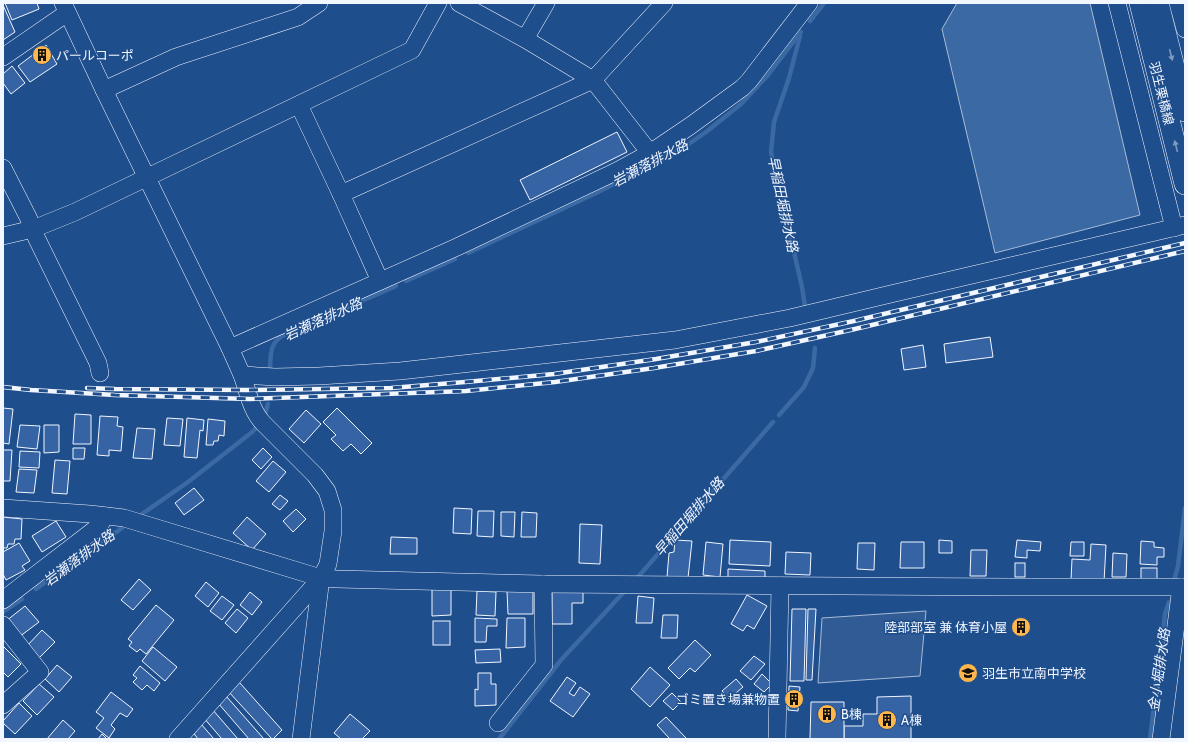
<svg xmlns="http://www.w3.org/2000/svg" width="1188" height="742" viewBox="0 0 1188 742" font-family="Cabin,'Noto Sans JP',sans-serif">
<rect width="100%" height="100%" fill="#1f4e8c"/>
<path fill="#305b95" stroke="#a8bbd7" d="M926,611L920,676L818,683L822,618Z"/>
<path fill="#3b69a3" stroke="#a8bbd7" d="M957,3H1090L1140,215L995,253L942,29Z"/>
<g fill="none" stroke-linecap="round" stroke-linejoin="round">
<g stroke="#3b69a3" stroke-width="4.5">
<path d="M810,21L824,3"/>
<path d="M800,36L789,78L774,122L771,152L802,287L805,306"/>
<path d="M468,253L596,193L677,152L706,132L741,104L768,75L801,32"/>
<path d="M406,281L455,259"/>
<path d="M270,367C271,353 270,344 282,336L396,286"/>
<path d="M265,414L268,404"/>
<path d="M779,415L804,387L813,368L815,348"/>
<path d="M142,514L188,482L251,433L257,427"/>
<path d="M638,577L773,422"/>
<path d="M1174,581L1178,566L1185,508"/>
<path d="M36,589L122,528"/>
<path d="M3,612L22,599"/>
<path d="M499,739L561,660L623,593"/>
<path d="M1150,739L1165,614L1169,602"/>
</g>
</g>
<g fill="#3563a3" stroke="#f2f6ff">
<path d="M5,3H37L39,9L12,20Z"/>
<path d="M3,5L15,32L3,40Z"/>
<path d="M46,45L57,64L30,82L18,66Z"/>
<path d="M12,66L25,83L11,94L3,83V74Z"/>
<path d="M617,132L627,152L530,200L520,180Z"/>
<path d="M990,337L993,357L946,363L944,344Z"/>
<path d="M923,345L926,367L904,370L901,349Z"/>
<path d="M3,408L13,409L9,444L3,443Z"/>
<path d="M337,408L372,443L361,454L351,444L343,451L331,439L336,435L323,422Z"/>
<path d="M306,410L321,424L304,443L289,429Z"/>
<path d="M75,414L91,415V444H73Z"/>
<path d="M100,416L118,417L117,426L123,427L121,451L109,450V456L97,455Z"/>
<path d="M167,418L183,419L180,446L164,445Z"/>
<path d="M187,418L204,420L203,431L200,430L197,458L184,457Z"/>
<path d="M208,419L225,421L224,436L219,435L218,441H214L213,445H206Z"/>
<path d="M20,425L40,426L37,449L17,447Z"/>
<path d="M44,425H59V452L44,453Z"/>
<path d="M137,428L155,429L152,459L133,458Z"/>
<path d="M73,448H85L84,459H73Z"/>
<path d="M263,448L272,457L261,469L252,460Z"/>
<path d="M3,450H12L10,481H3Z"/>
<path d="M20,451L40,452L39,468L19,467Z"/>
<path d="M55,460L70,461L67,494L52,493Z"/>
<path d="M273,461L286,472L269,492L256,481Z"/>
<path d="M19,469L37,470L34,493L16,492Z"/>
<path d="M194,488L204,500L184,515L175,503Z"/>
<path d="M280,495L288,501L280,510L272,504Z"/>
<path d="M454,508L472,509L471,534L453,533Z"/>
<path d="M296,509L306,519L293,532L283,521Z"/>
<path d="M478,511H494L493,537L477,536Z"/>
<path d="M501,512H515L514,537L501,536Z"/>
<path d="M522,512L537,513L536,537H521Z"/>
<path d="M3,517L22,519L21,539H15L14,544H8L7,548H3Z"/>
<path d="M247,517L266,534L252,550L233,533Z"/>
<path d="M56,521L66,537L42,552L32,536Z"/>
<path d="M580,524L602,525L600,564L579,563Z"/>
<path d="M391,537L417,538V554H390Z"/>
<path d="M675,540L692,541L688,578L667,577L669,553L674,552Z"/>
<path d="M730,540L771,542L770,566L729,564Z"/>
<path d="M939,540L952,541V553H939Z"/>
<path d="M1017,540L1041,542L1040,551L1027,550V558L1015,557Z"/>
<path d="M1141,541L1154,542V547L1164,548V557H1157V565L1140,564Z"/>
<path d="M706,542L723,544L720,577L703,575Z"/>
<path d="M901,542H924V568H900Z"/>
<path d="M1071,542H1084V556H1070Z"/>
<path d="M19,543L30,561L22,566L25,570L6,580L3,574V552Z"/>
<path d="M858,543H875L874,570L857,569Z"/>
<path d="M1091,544L1106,545L1104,582L1071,580L1072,559L1090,560Z"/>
<path d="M971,550H987L986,576H970Z"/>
<path d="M786,552L811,553L810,575L785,574Z"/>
<path d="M1113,553L1127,554L1126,577H1112Z"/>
<rect x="1015" y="563" width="10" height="14"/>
<rect x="1141" y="568" width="16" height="13"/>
<path d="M728,569L765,571V580L728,579Z"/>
<path d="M139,579L151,590L133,610L121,600Z"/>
<path d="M206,582L219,593L208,607L195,596Z"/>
<path d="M432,589H451V615L432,616Z"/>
<path d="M477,591L496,592L495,616L476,615Z"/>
<path d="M507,591H533V614H508Z"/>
<path d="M250,592L262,602L252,615L240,605Z"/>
<path d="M552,592H583V603H572V624H552Z"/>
<path d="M747,595L767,606L754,629L747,625L743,631L731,624Z"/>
<path d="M222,596L234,605L222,620L210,611Z"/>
<path d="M638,596L654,598L652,623H636Z"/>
<path d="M156,605L174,620L146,654L140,649L137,652L129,646L132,642L128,639Z"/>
<path d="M25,606L39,622L19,637L6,621Z"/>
<path d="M237,609L248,618L236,633L225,623Z"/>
<path d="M792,609H806L804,681H790Z"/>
<path d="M808,609H816L812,680H806Z"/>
<path d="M663,615H678L677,638H661Z"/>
<path d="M475,618L497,619V626H487L486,642H475Z"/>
<path d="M507,618H525V647L506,648Z"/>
<path d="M1025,620L1024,632L1018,634V622Z"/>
<rect x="433" y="621" width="17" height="24"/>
<path d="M42,630L55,642L38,659L25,648Z"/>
<path d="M695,640L711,655L695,672L690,668L679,679L668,668Z"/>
<path d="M4,647L21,664L8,677L3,672V648Z"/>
<path d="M153,647L177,667L165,681L142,661Z"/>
<path d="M500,649L501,662L476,663L475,650Z"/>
<path d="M754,656L765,664L751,680L740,671Z"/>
<path d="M57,665L72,677L59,692L45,679Z"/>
<path d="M140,666L160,683L154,691L147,685L142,690L133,682L137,678L133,675Z"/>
<path d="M650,667L670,685L650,707L631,689Z"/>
<path d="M478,673H491V684H496V705L475,706V689L478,690Z"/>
<path d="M762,674L772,684L764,692L754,684Z"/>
<path d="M567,677L576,683L569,693L574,696L580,687L590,694L573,717L550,701Z"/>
<path d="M736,679L743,687L729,699L722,691Z"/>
<path d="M239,682L282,730L273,739H272L228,691Z"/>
<path d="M39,684L54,697L37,715L23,701Z"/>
<path d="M789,686L800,687L798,711L788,710Z"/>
<path d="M111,692L133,709L127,717L120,713L111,725L115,729L109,738L96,728L104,718L96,712Z"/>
<path d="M672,693L681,702L673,710L663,701Z"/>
<path d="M226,696L264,739H249L218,703Z"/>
<path d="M911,696V739H844V726H863V714H877V697Z"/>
<path d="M811,702H844V739H810Z"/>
<path d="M19,703L32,716L15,734L3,723V721Z"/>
<path d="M212,709L238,739H222L203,717Z"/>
<path d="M350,714L370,731L362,739H341L334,733Z"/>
<path d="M666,717L687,739H670L657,725Z"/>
<path d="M63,720L75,731L68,739H47Z"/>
<path d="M201,724L214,739H198L192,731Z"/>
<path d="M102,734L107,739H98Z"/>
</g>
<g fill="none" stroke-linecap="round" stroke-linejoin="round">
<g stroke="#f2f6ff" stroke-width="18">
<g id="minor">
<path d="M63,3L104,90L230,348C234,357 238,366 242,375C248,392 251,411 264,424L315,475L327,491L333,510V531L328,564L321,578L178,739"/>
<path d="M459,3L525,39L593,80L650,153"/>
<path d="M1117,3L1174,228"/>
<path d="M1178,3L1185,29"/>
<path d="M525,39L546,3"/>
<path d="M3,57L67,13"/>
<path d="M104,90L176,57L298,17L319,3"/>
<path d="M299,105L341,194L380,281"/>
<path d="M3,168L28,217L37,239L98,363L100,373"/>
<path d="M341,194L593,80L664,3"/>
<path d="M3,236L33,229L75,212L412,50L438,3"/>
<path d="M230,348L457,247L617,171L650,153L690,126L742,88L749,81L809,3"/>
<path d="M242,375L275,377L319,376L400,371L675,340L790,318L895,293L1185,225"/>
<path d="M3,508L90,514L124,518L321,578L337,579L543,584L1009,587H1185"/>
<path d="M3,600L94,530L101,523L105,516"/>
<path d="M3,625L40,672L3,705"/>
<path d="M498,723L544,665L543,584"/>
<path d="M301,739L321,578"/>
<path d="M777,739L780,586"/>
<path d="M1161,739L1181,587"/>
</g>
</g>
<g stroke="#f2f6ff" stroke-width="22">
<g id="major">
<path d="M1140,3L1185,184"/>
<path d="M1158,3L1185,111"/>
</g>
</g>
<use href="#minor" stroke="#1f4e8c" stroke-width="17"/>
<use href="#major" stroke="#1f4e8c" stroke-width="21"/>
<g stroke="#f2f6ff" stroke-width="4.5">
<g id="rail">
<path d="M3,387L31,390L115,395L250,399L466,391L555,382L654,368L756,351L855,329L1185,251"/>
<path d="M87,388L115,389L247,390L391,388L465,382L554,374L656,359L756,342L854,321L1185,243"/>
</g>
</g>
<use href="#rail" stroke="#1f4e8c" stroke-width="3" stroke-dasharray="9" stroke-linecap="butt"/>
</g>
<defs><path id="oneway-solid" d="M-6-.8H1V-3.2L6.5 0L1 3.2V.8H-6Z"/></defs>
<g fill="#7e9ac0">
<use href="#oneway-solid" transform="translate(1171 55) rotate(76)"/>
<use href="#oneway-solid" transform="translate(1176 146) rotate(-104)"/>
</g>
<defs>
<g id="building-disc" transform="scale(1)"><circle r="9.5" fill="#ffb74d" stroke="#1f4e8c"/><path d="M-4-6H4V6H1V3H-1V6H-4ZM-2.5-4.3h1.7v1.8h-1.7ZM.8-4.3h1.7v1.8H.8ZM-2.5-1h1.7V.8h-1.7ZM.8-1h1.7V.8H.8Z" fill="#111"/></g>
<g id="school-disc" transform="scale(1)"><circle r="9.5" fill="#ffb74d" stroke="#1f4e8c"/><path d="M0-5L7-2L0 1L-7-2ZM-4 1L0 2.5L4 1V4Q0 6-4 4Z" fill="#111"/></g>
</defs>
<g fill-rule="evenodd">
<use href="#building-disc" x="42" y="55"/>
<use href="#building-disc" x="1021" y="627"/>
<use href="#school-disc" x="968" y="673"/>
<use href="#building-disc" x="794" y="699"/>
<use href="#building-disc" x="827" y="714"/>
<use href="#building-disc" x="887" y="720"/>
</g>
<g text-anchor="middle" stroke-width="3" stroke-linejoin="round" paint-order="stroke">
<g font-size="13" fill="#f2f6ff" stroke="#1f4e8c" text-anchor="start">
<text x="56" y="60">パールコーポ</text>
<text x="1007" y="632" text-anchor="end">陸部部室 兼 体育小屋</text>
<text x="982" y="678">羽生市立南中学校</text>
<text x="780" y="704" text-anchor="end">ゴミ置き場兼物置</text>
<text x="841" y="719">B棟</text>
<text x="901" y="725">A棟</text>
</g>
<g font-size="13" fill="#f2f6ff" stroke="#1f4e8c">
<text transform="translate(1162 93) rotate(76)" y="5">羽生栗橋線</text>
</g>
<g font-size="14" font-style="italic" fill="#f2f6ff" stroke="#1f4e8c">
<text transform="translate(650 163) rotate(-28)" y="5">岩瀬落排水路</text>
<text transform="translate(783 204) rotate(78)" y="5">早稲田堀排水路</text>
<text transform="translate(323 319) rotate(-24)" y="5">岩瀬落排水路</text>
<text transform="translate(689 517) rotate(-49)" y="5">早稲田堀排水路</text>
<text transform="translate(79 558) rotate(-36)" y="5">岩瀬落排水路</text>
<text transform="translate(1159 670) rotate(-82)" y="5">金小堀排水路</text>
</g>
</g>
<rect width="1188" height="742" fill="none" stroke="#f2f6ff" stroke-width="8"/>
</svg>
